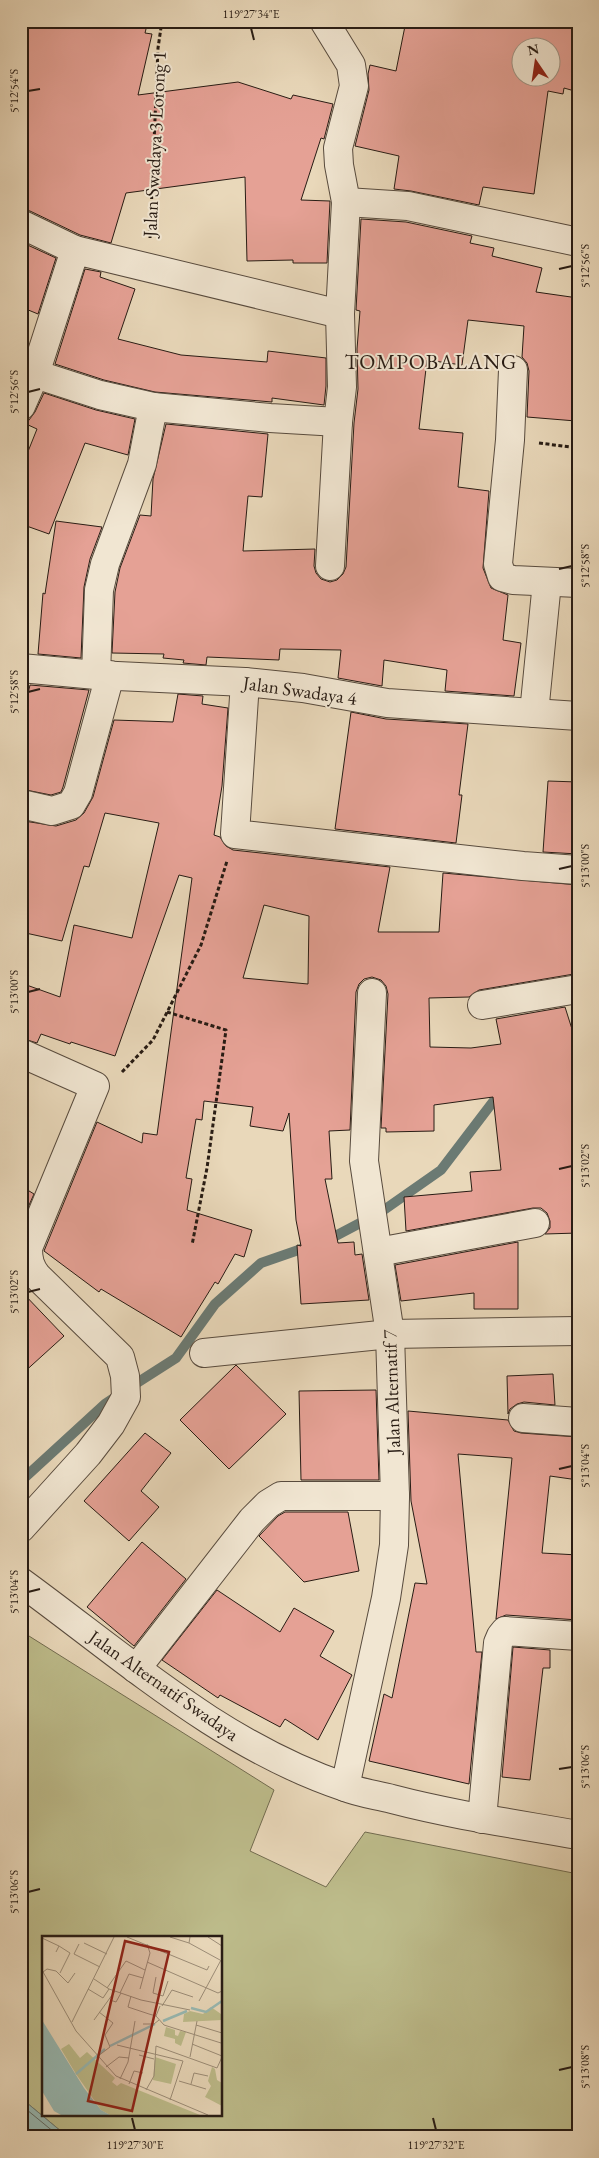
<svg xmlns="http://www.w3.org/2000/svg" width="599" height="2158" viewBox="0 0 599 2158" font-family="'EB Garamond',serif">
<rect width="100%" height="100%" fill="#e9d8ba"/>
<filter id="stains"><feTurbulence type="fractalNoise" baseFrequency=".004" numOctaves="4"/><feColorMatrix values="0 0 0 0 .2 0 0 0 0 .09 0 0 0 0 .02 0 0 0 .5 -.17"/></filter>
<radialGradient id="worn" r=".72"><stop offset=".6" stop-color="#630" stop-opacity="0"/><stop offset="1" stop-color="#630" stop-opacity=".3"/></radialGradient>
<path fill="#bdbc8b" stroke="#726c50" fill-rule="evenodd" d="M21,1631L274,1790L250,1851L326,1887L365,1832L578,1874V2137H68L21,2098ZM44,1937H221V2114H44Z"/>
<path fill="#97b9b3" stroke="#6b7a73" d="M21,2098L68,2137H21Z"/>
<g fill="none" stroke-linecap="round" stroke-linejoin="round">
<path stroke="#606a64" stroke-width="1" d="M21,2105L60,2137"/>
<g stroke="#6b7a73" stroke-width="10">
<path d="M324,1242L381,1212L441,1170L502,1090"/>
<path d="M129,1388L176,1358L215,1304L261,1263L310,1246"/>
<path d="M21,1481L105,1404L117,1396"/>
</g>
</g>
<g fill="#e5a195" stroke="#281c14" fill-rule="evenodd">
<path d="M21,21H148L145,33L152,34L138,95L238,82L291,99L293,95L333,104L324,139L321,138L301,200L330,201L327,263H293V260L247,261L245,177L126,193L111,243L80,235L30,211L21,210Z"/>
<path d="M406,21H578V92L564,88L563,94L548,91L534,194L483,187L479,205L411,191L394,189L399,156L355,146L369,90L368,74L370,65L396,71ZM522,48H552V78H522Z"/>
<path d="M361,219L406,222L472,236L470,243L494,248L492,256L542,268L536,292L578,298L576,421L527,417L529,371L527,363L522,357L524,326L468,320L462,365L427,360L419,429L463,433L458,487L489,491L483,568L491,588L508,595L503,640L521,643L514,696L445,691L447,670L384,660L382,686L338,678L341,650L280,649L279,660L207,657L206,665L183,663L184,660L163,658L164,654L112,653L115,592L120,568L140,515L151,516L153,479L166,424L268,434L262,497L248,496L243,551L315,549L314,566L316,573L321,579L330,582L337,580L343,574L346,567L354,423L358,389L357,349L360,311L356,310Z"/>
<path d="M21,242L56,258L38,314L21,307Z"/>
<path d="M85,269L101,272L100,277L135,289L118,339L181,355L267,362L268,351L326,358V386L324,405L272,398V402L155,392L104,380L55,364Z"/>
<path d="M44,393L96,410L135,419L128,455L85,443L49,534L21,524V469L37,429L26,424L35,412Z"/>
<path d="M56,521L102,527L90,559L84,587L81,658L38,654L43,593L45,594Z"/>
<path d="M30,685L89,690L63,787L61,792L51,795L21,789V723Z"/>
<path d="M178,694L203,696L202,704L228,708L222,786L214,835L220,837L226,846L233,850L390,867L378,932H439L443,873L578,885V937L575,936L574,974L479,990L469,997L429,998L430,1047L471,1048L501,1044L496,1019L565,1007L578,1048V1233L545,1234L550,1228V1221L547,1213L541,1208H533L406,1231L404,1197L472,1191L470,1172L501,1170L493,1097L434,1105V1131L386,1132V1128H381L388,994L386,986L381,980L372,977L364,979L359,984L356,992L350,1130L329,1131L332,1179H325L338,1243L354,1242L355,1255L362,1254L369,1300L301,1304L297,1245L301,1246L296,1220L289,1113L283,1131L250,1126L253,1107L204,1101L202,1120L196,1119L186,1178L192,1179L187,1210L252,1230L244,1257L235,1254L218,1284L215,1282L181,1337L101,1289L99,1292L44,1251L97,1122L142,1143L143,1133L157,1135L192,878L179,875L115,1056L71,1042L70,1044L41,1034L37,1043L21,1038V983L60,997L74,925L132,938L159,823L105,813L89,867L84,866L62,941L21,932V832L24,821L56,826L76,820L84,813L93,797L114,720L173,722ZM264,905L309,916L308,984L243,978Z"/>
<path d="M351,712L386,719L468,724L459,795H462L456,843L335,829Z"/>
<path d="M548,781L578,782V854L543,852Z"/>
<path d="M21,1186L34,1194L21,1223Z"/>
<path d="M518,1242V1309H474V1293L401,1301L395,1265Z"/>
<path d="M21,1291L64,1336L21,1375Z"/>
<path d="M236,1365L286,1414L229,1469L180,1420Z"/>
<path d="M553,1374L555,1405L524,1402L517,1404L510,1409L508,1414L507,1376Z"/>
<path d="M376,1390L379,1480H301L299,1391Z"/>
<path d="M408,1411L508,1420L514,1431L521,1433L578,1437V1480L550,1476L542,1553L578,1555V1620L506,1615L496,1619L512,1458L458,1454L476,1652H482L469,1784L369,1761L384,1694L392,1698L415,1583L427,1584L411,1501Z"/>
<path d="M145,1433L171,1453L141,1491L159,1507L129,1541L84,1501Z"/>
<path d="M285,1512H348L359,1571L304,1582L259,1536L278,1516Z"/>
<path d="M142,1542L186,1579L134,1646L87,1607Z"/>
<path d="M217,1590L280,1632L294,1608L334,1631L320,1656L352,1675L318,1740L285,1719L280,1727L220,1695L218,1698L162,1660Z"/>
<path d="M513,1647L550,1650V1668H543L530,1780L502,1777Z"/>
</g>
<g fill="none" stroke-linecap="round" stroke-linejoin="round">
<g stroke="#584b3e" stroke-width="30">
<g id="minor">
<path d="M324,21L351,65L354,86L338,148L339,165L346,202L340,314L342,387L338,422L330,566"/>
<path d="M346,202L408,206L578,242"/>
<path d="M23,225L75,250"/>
<path d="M513,370L510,440L498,564L502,577L513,580L578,583"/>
<path d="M35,374L100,395L153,407"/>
<path d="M21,406L35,374L75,250L340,314"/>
<path d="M21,668L96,675L245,682L303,688L387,703L578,716"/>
<path d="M96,675L99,590L105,564L142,464L153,407L270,418L338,422"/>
<path d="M245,682L235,834L523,866L578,870"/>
<path d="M534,713L547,582"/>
<path d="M21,804L52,811L71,805L78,793L110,675"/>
<path d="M482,1005L578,989"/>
<path d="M21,1053L95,1086L28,1248C28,1260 30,1267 37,1276L120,1357L125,1376L126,1397L111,1424L88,1454L21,1528"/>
<path d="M378,1252L535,1223"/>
<path d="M204,1353L390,1334L578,1331"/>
<path d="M523,1418L578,1422"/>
<path d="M21,1582C124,1657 222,1746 345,1787C360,1793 377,1795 392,1799C453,1815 516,1824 578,1835"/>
<path d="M136,1669L252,1520L268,1504L281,1496H395"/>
<path d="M345,1787L386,1598L394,1545L395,1496L390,1334L364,1161L372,993"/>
<path d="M482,1819L498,1643L501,1636L505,1631L578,1636"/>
</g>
</g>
<g stroke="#281c14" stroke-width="3" stroke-dasharray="4 2.5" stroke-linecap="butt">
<path d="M150,238L158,48L162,21"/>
<path d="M539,443L578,448"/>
<path d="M167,1012L226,1030L207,1168L192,1245"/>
<path d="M122,1072L153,1040L201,945L227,861"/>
</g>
<use href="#minor" stroke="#f1e6d2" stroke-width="28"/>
</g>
<path fill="none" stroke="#281c14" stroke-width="2" d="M251,28L254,40M28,91L40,89M559,269L572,266M28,392L40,389M559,569L572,566M28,692L40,689M559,869L572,866M28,992L40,989M559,1169L572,1166M28,1292L40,1289M559,1469L572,1466M28,1592L40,1589M559,1769L572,1767M28,1892L40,1889M559,2070L572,2067M132,2118L135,2130M433,2118L436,2130"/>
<g text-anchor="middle" stroke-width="4" stroke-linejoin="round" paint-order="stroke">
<g font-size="19" fill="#281c14" stroke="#f1e6d2">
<text transform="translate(154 144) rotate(-87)" y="7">Jalan Swadaya 3 Lorong 1</text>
<text transform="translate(300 690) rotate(8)" y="7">Jalan Swadaya 4</text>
<text transform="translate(391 1392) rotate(-92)" y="7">Jalan Alternatif 7</text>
<text transform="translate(164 1685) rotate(35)" y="7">Jalan Alternatif Swadaya</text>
</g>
<g font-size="21" letter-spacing="1" fill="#281c14" stroke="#f1e6d2">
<text x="431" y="369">TOMPOBALANG</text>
</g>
</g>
<g transform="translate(42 1936)">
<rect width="180" height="180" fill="#e9d8ba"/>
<path d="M169,71L179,78L180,84L141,86L142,78L148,75L161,78ZM124,91L133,94V99L136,100L138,95L144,96L139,110L133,107V103L122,100ZM27,108L38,122L45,116L73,142L70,146L75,150L79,147L158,179H68L59,174L34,138L19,113ZM113,121L134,128L129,148L111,144ZM170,131L173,133L175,144L180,147V170L163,161L169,150L166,145Z" fill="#bdbc8b"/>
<path d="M0,84L42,152L59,174L68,179H19L12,175L0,155Z" fill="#97b9b3"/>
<path fill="none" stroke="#97b9b3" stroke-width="2.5" d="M149,72L164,76L180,65M121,85L145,75M68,110L113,88M34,138L63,113"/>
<path fill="none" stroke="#9c8d78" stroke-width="1" d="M85,1L165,34L167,30M128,1L147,7M148,1L147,7L178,24M166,1L180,10M0,2L17,10L14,16M42,7L65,18M37,8L32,18L58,31M17,10L28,17L18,37M105,26L176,57L180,55M0,34L34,95L74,140L166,179M1,36L5,33L14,35L26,47L33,37M114,41L111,57L121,60L126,45M52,43L67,53L99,64L148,74M65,52L84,25L103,34M46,53L61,62L67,53M98,53L108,17L105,8M78,57L87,38L101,42M89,60L86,71L107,78L114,80L118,70M68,64L74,66L79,57M157,65L179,24M120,70L130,54L151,61M114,80L122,89L179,107M52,84L73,55M30,86L72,1M101,88H112L117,84M154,89L180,97M150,108L180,120M75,109L141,125L128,164M97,119L112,123M56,120L68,111L63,99L71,87L57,76M148,121L155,85M64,131L77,121L87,122M78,143L86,126L93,85M137,145L164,153M87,148L92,135L101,137M149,148L152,137L166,140M104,154L112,140L114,110L175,132L180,121"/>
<path fill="#8f2418" fill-opacity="0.15" stroke="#8f2418" stroke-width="2.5" d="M83,5L127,16L90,175L46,165Z"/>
<rect width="180" height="180" fill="none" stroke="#281c14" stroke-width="2.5"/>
</g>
<rect width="599" height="2158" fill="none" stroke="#e9d8ba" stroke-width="55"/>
<g transform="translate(536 62) rotate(347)"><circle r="24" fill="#f1e6d2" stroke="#a19586"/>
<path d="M0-4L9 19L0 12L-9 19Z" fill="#8f2418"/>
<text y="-8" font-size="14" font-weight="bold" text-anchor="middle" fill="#281c14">N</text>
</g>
<rect x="28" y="28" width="544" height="2102" fill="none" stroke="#281c14" stroke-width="2"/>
<g font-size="12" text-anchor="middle" fill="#281c14">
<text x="251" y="18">119°27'34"E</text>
<text transform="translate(14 91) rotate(-90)" y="4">5°12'54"S</text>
<text transform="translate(585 266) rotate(-90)" y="4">5°12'56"S</text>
<text transform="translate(14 392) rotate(-90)" y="4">5°12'56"S</text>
<text transform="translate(585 566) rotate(-90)" y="4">5°12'58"S</text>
<text transform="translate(14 692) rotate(-90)" y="4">5°12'58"S</text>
<text transform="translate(585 866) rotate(-90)" y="4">5°13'00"S</text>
<text transform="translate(14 992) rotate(-90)" y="4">5°13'00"S</text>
<text transform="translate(585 1166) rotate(-90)" y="4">5°13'02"S</text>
<text transform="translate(14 1292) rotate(-90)" y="4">5°13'02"S</text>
<text transform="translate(585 1466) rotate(-90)" y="4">5°13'04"S</text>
<text transform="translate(14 1592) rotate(-90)" y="4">5°13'04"S</text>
<text transform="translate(585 1767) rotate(-90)" y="4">5°13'06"S</text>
<text transform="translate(14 1892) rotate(-90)" y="4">5°13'06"S</text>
<text transform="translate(585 2067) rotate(-90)" y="4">5°13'08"S</text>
<text x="135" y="2149">119°27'30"E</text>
<text x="436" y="2149">119°27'32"E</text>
</g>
<rect width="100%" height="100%" filter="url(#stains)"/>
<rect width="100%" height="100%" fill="url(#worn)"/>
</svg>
